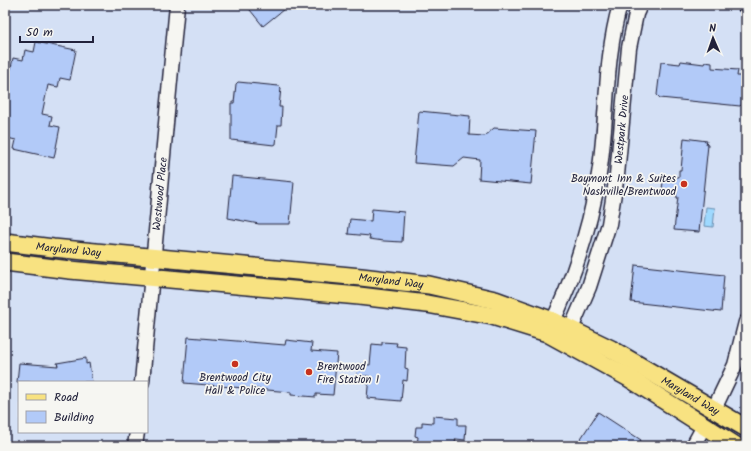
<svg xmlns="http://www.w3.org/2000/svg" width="751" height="451" viewBox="0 0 751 451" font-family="Kalam,sans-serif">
<rect width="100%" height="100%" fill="#e2e9f4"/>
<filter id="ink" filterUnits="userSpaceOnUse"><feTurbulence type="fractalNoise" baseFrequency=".025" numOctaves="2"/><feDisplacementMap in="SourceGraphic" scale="8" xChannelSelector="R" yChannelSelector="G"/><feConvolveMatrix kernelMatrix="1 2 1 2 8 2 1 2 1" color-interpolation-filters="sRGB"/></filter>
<g filter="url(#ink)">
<path fill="#d4e0f5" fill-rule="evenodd" d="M5,5H746V446H5ZM19,382H147V432H19Z"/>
<path fill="#9ed9ff" stroke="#6c90b1" d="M706,207L715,208L713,227L704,226Z"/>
<g fill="#b2caf8" stroke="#22223b">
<path d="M246,5H289L263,26Z"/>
<path d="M36,42L76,50L70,80L60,78L58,87L48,85L42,114L52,116L50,125L60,127L54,158L14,149L16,140L7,138L9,128L5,127V97L13,58L23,60L25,50L34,52Z"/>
<path d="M681,61L704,64L705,62L712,63V68L738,70L737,76H745L742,104L740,106L660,98L657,95L661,62L680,64Z"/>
<path d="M238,82L279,86L281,88L279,107H282L281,125H278L276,144L274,145L231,140V103H234L236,84Z"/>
<path d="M419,111L470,116L469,135L485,136L494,128L536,131L531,184L479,179L480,160L464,158L454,166L414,163Z"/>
<path d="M684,138L707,141L706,144L708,145L699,232L674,230L678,197H676L677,191L662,189L664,176L679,177V170H681Z"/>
<path d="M232,176L294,182L290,224H259L228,218Z"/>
<path d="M372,209L404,212L402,242L384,241L369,239L370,236L348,234L350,219L371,221Z"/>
<path d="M635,265L724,275L721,312L631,302Z"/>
<path d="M188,337L285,345L286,340L312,343L311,351L337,353L333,395L316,394V397L291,395V392L184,383Z"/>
<path d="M382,342L397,343L396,346L406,347L405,368L408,369L407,381L403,380L401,401L367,398L369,376H357L358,364L370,365L372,344L382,345Z"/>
<path d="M86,358V364L89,363L92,382H17L19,363L58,366L57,363Z"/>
<path d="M598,412L641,440L637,446H576Z"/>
<path d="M433,416L458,418V425H466L465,440L456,439L454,446H417L418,437L415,436L416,427H422V422L433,423Z"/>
</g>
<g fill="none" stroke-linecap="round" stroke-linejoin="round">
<g stroke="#22223b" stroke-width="17">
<g id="minor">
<path d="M744,5L746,6"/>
<path d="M549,329C573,281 590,227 599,174C608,118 604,60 620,5"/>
<path id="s1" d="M567,338L589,287L609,224L617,175L629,48L636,14L640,5"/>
<path id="s2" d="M142,382L177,5"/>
<path d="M714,409L735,365L746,322"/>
<path d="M135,446L137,432"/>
<path d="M693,446L704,426"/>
</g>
</g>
<g stroke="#22223b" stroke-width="20">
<g id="major">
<path id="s3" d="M5,242L53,248L361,277L429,285L495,300L553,321L611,349L746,428"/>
<path d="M5,262L70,270L359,296L427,304L492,316L547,333L629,378L736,446"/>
</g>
</g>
<use href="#minor" stroke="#f6f6f2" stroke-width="14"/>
<use href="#major" stroke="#f8e281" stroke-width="17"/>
</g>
</g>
<g fill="#c8321e" stroke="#f6f6f2" stroke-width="1.5">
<circle cx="684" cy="184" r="4"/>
<circle cx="235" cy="364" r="4"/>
<circle cx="309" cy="372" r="4"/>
</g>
<g text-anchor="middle" stroke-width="3.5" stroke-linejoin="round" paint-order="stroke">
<g font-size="11" fill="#22223b" stroke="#f6f6f2">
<text dy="4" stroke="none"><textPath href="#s1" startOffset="217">Westpark Drive</textPath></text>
<text dy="4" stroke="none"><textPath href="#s2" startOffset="189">Westwood Place</textPath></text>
<text dy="4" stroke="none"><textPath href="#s3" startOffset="64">Maryland Way</textPath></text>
<text dy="4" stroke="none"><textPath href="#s3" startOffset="388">Maryland Way</textPath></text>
<text dy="4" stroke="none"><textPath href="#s3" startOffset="712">Maryland Way</textPath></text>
</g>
<g font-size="11" fill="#22223b" stroke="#f6f6f2" text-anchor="end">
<text x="676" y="182">Baymont Inn &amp; Suites<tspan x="676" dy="13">Nashville/Brentwood</tspan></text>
<text x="317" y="370" text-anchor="start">Brentwood<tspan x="317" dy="13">Fire Station 1</tspan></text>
<text x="235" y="381" text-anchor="middle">Brentwood City<tspan x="235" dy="13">Hall &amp; Police</tspan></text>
</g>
</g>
<rect width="751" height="451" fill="none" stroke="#f6f6f2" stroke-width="20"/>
<rect x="10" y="10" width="731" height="431" fill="none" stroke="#22223b" stroke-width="1.5" filter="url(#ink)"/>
<rect x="18" y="381" width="130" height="52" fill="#f6f6f2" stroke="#a1a1a9"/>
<rect x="26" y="394" width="20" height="6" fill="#f8e281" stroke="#a1a1a9"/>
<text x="54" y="401" font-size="12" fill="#22223b">Road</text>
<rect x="26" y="411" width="20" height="12" fill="#b2caf8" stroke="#a1a1a9"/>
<text x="54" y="421" font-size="12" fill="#22223b">Building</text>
<g transform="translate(713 38) rotate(358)" stroke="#f6f6f2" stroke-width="3" paint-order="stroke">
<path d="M0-3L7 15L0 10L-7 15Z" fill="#22223b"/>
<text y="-6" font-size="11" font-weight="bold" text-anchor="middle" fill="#22223b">N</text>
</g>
<path d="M20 36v6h73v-6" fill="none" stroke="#22223b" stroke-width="2"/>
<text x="26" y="36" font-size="12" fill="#22223b" stroke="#f6f6f2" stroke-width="3" paint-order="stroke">50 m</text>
</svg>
